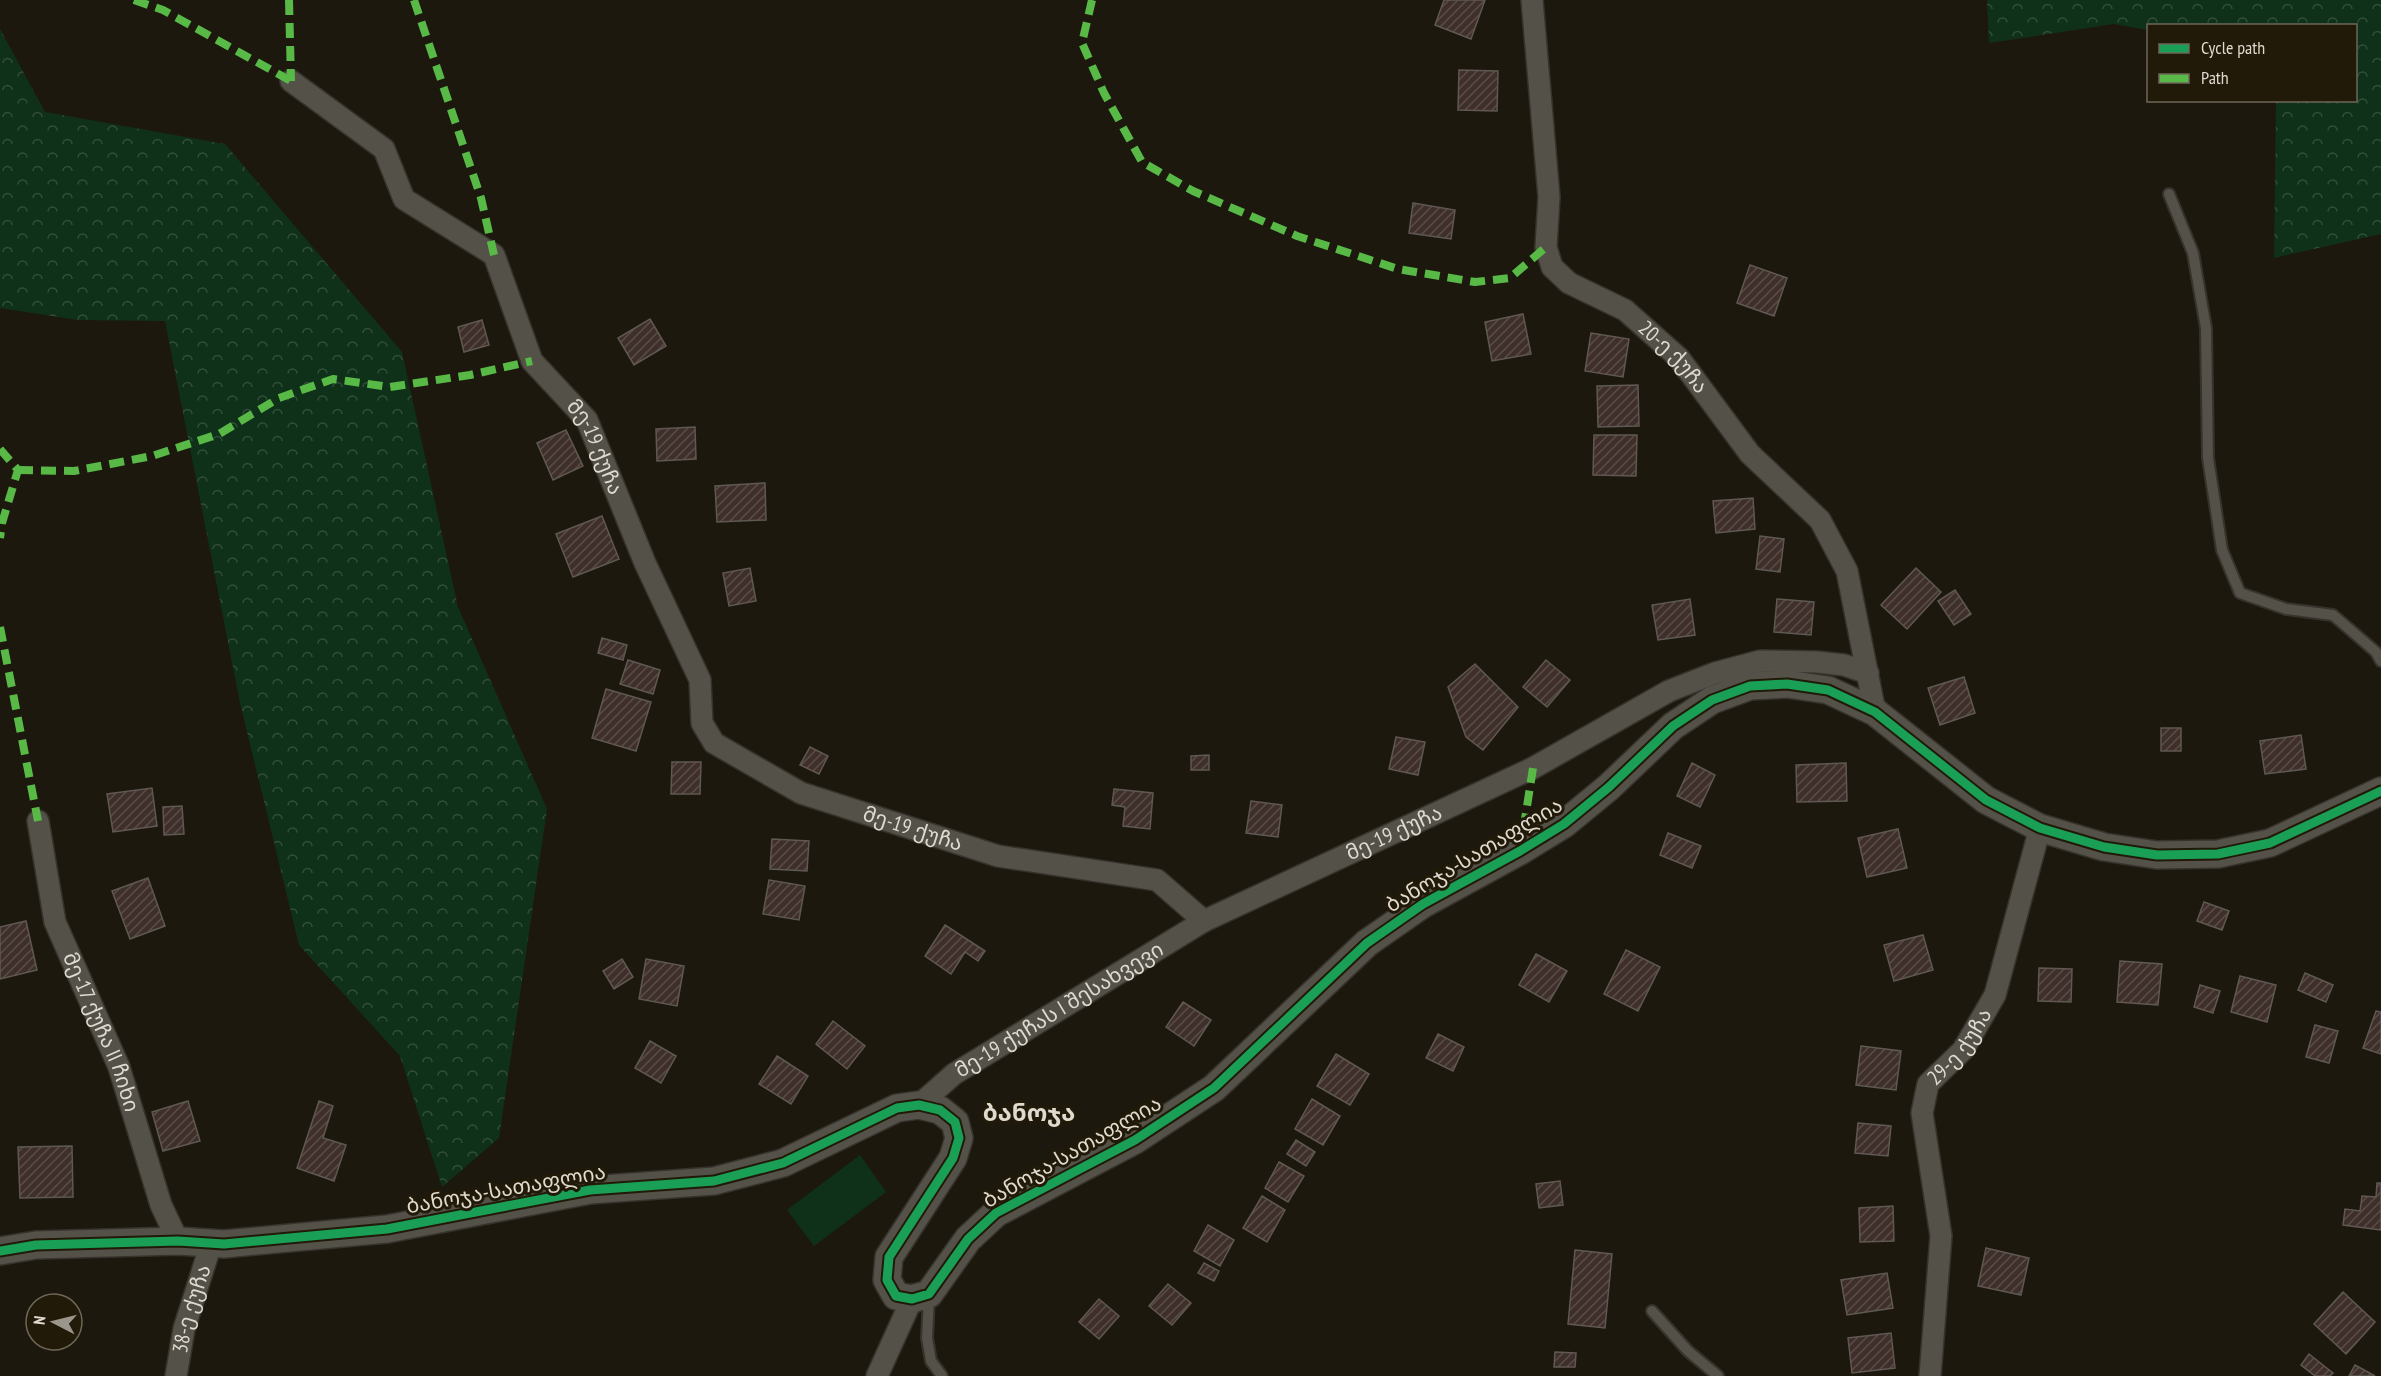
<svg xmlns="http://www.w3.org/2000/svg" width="2381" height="1376" viewBox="0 0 2381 1376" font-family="'PT Sans Narrow','Noto Sans Georgian',sans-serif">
<defs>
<pattern id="forest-crowns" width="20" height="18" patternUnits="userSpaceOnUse" patternTransform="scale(1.5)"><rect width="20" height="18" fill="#0f3119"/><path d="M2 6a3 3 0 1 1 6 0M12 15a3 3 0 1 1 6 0" fill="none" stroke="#324e39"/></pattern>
<pattern id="building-hatch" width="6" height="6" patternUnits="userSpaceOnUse" patternTransform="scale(1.5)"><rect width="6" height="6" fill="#3f2f2a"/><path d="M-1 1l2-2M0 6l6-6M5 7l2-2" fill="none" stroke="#5a4d48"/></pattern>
</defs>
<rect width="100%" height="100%" fill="#1c180e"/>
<g fill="url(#forest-crowns)">
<path d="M1987,0H2381V234L2274,258L2276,101L2356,100V26H2148V30L2114,24L1989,43Z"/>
<path d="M0,29L45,112L225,144L402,352L458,607L547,809L499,1138L442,1187L400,1056L299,945L240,703L165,321L78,320L0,308Z"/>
</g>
<path fill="#0f3119" d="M860,1155L886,1192L814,1246L787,1210Z"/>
<g fill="url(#building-hatch)" stroke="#5f5853" stroke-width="1.5">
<path d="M1444,0H1485L1471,39L1435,25Z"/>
<path d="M1459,70L1498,71L1497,111L1458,110Z"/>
<path d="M1413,203L1455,210L1451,239L1409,233Z"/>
<path d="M1750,265L1787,278L1774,316L1737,303Z"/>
<path d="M1523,314L1531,354L1492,361L1485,322Z"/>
<path d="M650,319L666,346L634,365L618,338Z"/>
<path d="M482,320L489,345L464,352L458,327Z"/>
<path d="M1591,333L1629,339L1623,377L1585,371Z"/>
<path d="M1638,385L1639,426L1598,427L1597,386Z"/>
<path d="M695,427L696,459L657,461L656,429Z"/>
<path d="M566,430L583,466L553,480L537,443Z"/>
<path d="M1594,435H1637L1636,476L1593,475Z"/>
<path d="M765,483L766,520L717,522L715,486Z"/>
<path d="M1753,498L1755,529L1716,533L1713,501Z"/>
<path d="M602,516L619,559L573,577L556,534Z"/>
<path d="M1760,536L1784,539L1780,572L1756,569Z"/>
<path d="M750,568L756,601L729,606L723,573Z"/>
<path d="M1916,568L1941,592L1907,629L1881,605Z"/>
<path d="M1955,590L1971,614L1954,625L1938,601Z"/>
<path d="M1690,599L1695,635L1658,640L1652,605Z"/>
<path d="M1777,599L1814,602L1811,635L1774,632Z"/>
<path d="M602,638L627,645L623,660L598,653Z"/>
<path d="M628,660L660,670L653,694L620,684Z"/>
<path d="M1546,660L1570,680L1547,707L1523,687Z"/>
<path d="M1475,664L1518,707L1483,750L1466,737L1448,687Z"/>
<path d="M1964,677L1975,713L1940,725L1928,688Z"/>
<path d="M606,689L651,702L636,751L592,738Z"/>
<rect x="2161" y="728" width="20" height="23"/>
<path d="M2301,735L2306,769L2265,774L2260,741Z"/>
<path d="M1396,737L1425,742L1418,775L1389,769Z"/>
<path d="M810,747L828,756L819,774L800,765Z"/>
<path d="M1209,755V770H1191V756Z"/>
<path d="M672,762H701L700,794H671Z"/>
<path d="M1692,763L1715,775L1700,807L1677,796Z"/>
<path d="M1846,763L1847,801L1797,802L1796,765Z"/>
<path d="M152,788L157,826L113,832L107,794Z"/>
<path d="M1114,789L1153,793L1150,829L1123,826L1125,807L1112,805Z"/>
<path d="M1251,801L1282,805L1278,837L1246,833Z"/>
<path d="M182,806L184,834L164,835L163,807Z"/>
<path d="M1898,829L1907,868L1867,877L1858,838Z"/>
<path d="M1668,833L1701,846L1692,868L1660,855Z"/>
<path d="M772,839L809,841L807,871L770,869Z"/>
<path d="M148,878L165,926L130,939L112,891Z"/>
<path d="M769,880L805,886L799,920L763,914Z"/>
<path d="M2204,902L2229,911L2222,930L2197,921Z"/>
<path d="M26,921L37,970L0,979V927Z"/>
<path d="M945,925L985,951L978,961L965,952L951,974L925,956Z"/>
<path d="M1923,935L1933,970L1894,981L1884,945Z"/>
<path d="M1626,950L1660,967L1638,1011L1604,994Z"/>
<path d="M1536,954L1567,971L1549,1002L1519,985Z"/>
<path d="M622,959L633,977L614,989L603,971Z"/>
<path d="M646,959L684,966L677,1006L639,999Z"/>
<path d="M2120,961L2162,964L2158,1005L2117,1002Z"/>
<path d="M2039,968L2072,969L2071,1002L2038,1001Z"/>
<path d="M2305,973L2333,985L2326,1002L2298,990Z"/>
<path d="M2240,976L2276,985L2267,1022L2231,1012Z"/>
<path d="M2200,985L2220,991L2213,1013L2194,1007Z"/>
<path d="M1183,1002L1211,1020L1194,1046L1166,1027Z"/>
<path d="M2376,1011L2381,1012V1054L2363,1048Z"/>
<path d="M833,1021L865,1046L847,1069L816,1044Z"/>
<path d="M2315,1025L2338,1031L2329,1063L2306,1057Z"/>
<path d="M1438,1034L1464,1047L1453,1071L1426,1058Z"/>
<path d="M650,1041L676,1056L661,1083L635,1068Z"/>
<path d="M1861,1046L1901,1051L1896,1090L1856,1085Z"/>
<path d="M1336,1054L1369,1074L1350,1105L1317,1086Z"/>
<path d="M777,1056L808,1076L791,1104L759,1084Z"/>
<path d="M1312,1099L1340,1116L1323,1145L1295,1129Z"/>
<path d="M188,1101L200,1141L163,1151L152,1112Z"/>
<path d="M319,1101L333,1106L323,1138L346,1145L334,1181L297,1168Z"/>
<path d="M1858,1123L1891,1126L1888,1156L1855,1153Z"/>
<path d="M1296,1140L1315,1152L1306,1166L1287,1154Z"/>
<path d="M72,1146L73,1197L20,1198L18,1147Z"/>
<path d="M1279,1162L1304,1176L1288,1202L1265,1188Z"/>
<path d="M1560,1181L1563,1205L1539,1208L1536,1184Z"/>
<path d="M2377,1183H2381V1230L2343,1225L2345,1209L2360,1211L2362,1196L2376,1197Z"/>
<path d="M1262,1196L1285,1210L1267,1242L1243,1228Z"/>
<path d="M1893,1206L1894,1241L1860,1242L1859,1208Z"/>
<path d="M1208,1225L1234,1240L1220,1266L1194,1251Z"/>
<path d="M1986,1248L2029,1258L2021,1295L1978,1286Z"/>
<path d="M1575,1250L1612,1254L1605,1328L1568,1324Z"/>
<path d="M1204,1263L1219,1271L1214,1281L1198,1273Z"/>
<path d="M1887,1273L1893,1308L1847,1315L1841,1280Z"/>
<path d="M1168,1284L1191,1303L1172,1325L1149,1306Z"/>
<path d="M2343,1292L2375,1322L2346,1354L2314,1324Z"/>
<path d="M1099,1299L1119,1316L1099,1339L1079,1322Z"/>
<path d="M1891,1333L1895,1368L1852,1373L1848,1338Z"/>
<path d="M1555,1352L1576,1353L1575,1367H1554Z"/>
<path d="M2309,1354L2333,1373L2330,1376H2315L2301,1365Z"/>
<path d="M2355,1365L2375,1376H2349Z"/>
</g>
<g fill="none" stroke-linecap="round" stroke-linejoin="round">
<g stroke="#35332c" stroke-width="14">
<g id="service">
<path d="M2169,194L2193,253L2206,328L2208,458L2222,550L2240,593L2286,609L2333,615L2376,652L2381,661"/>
<path d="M929,1297L927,1338L931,1361L942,1376"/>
<path d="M1652,1311L1688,1351L1718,1376"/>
</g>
</g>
<g stroke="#35332c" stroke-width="24">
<g id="minor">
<path id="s1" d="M1532,0L1549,197L1546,247L1552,267L1569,283L1625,310L1679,358L1750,454L1820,520L1847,571L1875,712"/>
<path id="s2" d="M291,81L384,149L404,199L494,255L532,361L587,420L645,563L700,680L702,723L714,743L801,793L998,856L1157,880L1204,921L1533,768L1669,691L1715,673L1760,661L1817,662L1844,665L1868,673"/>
<path id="s3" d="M38,821L55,922L119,1067L161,1205L178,1241"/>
<path id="s4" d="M919,1105L954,1074L1204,921"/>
<path id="s5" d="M176,1376L184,1329L211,1244"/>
<path d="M877,1376L912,1299"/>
<path id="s6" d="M1930,1376L1941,1236L1922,1113L1928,1084L1963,1050L1995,995L2040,828"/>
</g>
</g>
<g stroke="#35332c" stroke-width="30">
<path id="tertiary" d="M0,1251L36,1245L178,1241L224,1244L387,1229L590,1190L714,1181L783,1163L897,1108L919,1105L940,1110L955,1122L959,1138L953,1158L889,1257L887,1280L896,1296L912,1299L929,1294L968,1239L996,1213L1135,1140L1214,1088L1367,943L1423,904L1520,851L1564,824L1609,787L1673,726L1712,700L1750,686L1787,684L1828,690L1875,712L1986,800L2040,828L2104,847L2157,855L2218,854L2270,843L2381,791"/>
</g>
<use href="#service" stroke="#545149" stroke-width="10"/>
<use href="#minor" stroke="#545149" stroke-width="21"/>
<use href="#tertiary" stroke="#545149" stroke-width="27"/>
<g stroke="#58b947" stroke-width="8" stroke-dasharray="15 8" stroke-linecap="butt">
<path d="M134,0L163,10L291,81"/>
<path d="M289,0L291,81"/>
<path d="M414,0L481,198L494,255"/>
<path d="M1092,0L1082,43L1104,93L1142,162L1193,191L1297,236L1398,269L1475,282L1510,278L1546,247"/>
<path d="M0,449L18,470L2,523L0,538"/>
<path d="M18,470L74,471L152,456L219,434L279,398L333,379L390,387L470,375L532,361"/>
<path d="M0,627L38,821"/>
<path d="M1520,851L1533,768"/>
</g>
<g stroke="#221a08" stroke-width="13">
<path id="cycleway" d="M0,1251L36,1245L178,1241L224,1244L387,1229L590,1190L714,1181L783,1163L897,1108L919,1105L940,1110L955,1122L959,1138L953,1158L889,1257L887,1280L896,1296L912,1299L929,1294L968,1239L996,1213L1135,1140L1214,1088L1367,943L1423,904L1520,851L1564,824L1609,787L1673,726L1712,700L1750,686L1787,684L1828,690L1875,712L1986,800L2040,828L2104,847L2157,855L2218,854L2270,843L2381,791"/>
</g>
<use href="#cycleway" stroke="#1a9f57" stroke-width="9"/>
</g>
<g text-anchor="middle" stroke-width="6" stroke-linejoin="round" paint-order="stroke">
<g font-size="21" fill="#dfdacf" stroke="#221a08">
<text dy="7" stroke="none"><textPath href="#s1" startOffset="422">20-ე ქუჩა</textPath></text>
<text dy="7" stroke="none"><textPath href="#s2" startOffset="496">მე-19 ქუჩა</textPath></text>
<text dy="7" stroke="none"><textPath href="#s2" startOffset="1036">მე-19 ქუჩა</textPath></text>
<text dy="7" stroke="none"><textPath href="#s2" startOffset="1558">მე-19 ქუჩა</textPath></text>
<text transform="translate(1474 855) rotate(-31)" y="7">ბანოჯა-სათაფლია</text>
<text dy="7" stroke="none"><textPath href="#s4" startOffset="170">მე-19 ქუჩას I შესახვევი</textPath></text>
<text dy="7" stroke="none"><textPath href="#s3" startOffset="222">მე-17 ქუჩა II ჩიხი</textPath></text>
<text dy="7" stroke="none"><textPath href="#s6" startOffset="344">29-ე ქუჩა</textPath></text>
<text transform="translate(1072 1152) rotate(-30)" y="7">ბანოჯა-სათაფლია</text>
<text transform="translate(506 1189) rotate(-10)" y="7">ბანოჯა-სათაფლია</text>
<text dy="7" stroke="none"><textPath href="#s5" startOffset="69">38-ე ქუჩა</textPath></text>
</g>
<g font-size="24" font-weight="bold" fill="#dfdacf" stroke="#221a08">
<text x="1029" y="1121">ბანოჯა</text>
</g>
</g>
<rect x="2147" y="24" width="210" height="78" fill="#221a08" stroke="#6e6758" stroke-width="1.5"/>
<rect x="2159" y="44" width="30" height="9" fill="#1a9f57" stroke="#6e6758" stroke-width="1.5"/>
<text x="2201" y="54" font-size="18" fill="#dfdacf">Cycle path</text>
<rect x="2159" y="74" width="30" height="9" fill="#58b947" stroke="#6e6758" stroke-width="1.5"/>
<text x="2201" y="84" font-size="18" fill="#dfdacf">Path</text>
<g transform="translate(54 1322) rotate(277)"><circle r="28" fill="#221a08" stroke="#6e6758" stroke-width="1.5"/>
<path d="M0-4.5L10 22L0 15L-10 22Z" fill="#9b968b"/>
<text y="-9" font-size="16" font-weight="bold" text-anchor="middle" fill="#dfdacf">N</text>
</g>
</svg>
